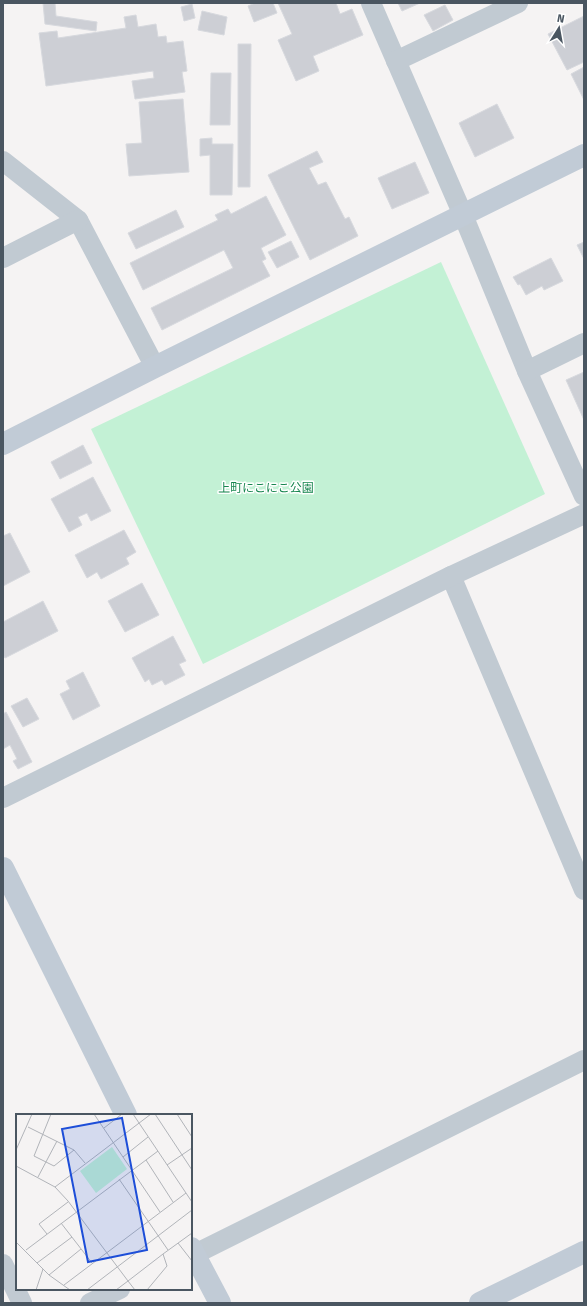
<svg xmlns="http://www.w3.org/2000/svg" width="587" height="1306" viewBox="0 0 587 1306" font-family="'Fira Sans','Noto Sans JP',sans-serif">
<rect width="100%" height="100%" fill="#f5f3f3"/>
<path fill="#c3f1d5" d="M441,262L545,494L203,664L91,429Z"/>
<g fill="#cdcfd5" stroke="#d7d9de">
<path d="M43,3H55L56,16L97,22L96,31L45,24Z"/>
<path d="M255,3H273L277,13L254,22L248,6Z"/>
<path d="M278,3H336L340,14L352,9L363,35L313,56L319,71L296,81L278,40L292,34Z"/>
<path d="M398,3H420L402,11Z"/>
<path d="M192,4L195,18L184,21L181,7Z"/>
<path d="M445,5L453,20L433,31L424,15Z"/>
<path d="M202,11L227,17L224,35L198,30Z"/>
<path d="M136,15L138,27L156,24L158,37L166,36L167,43L183,41L187,71L182,72L185,92L135,99L132,81L154,78L153,71L46,86L39,33L57,31L58,38L126,28L124,17Z"/>
<path d="M584,16V62L567,70L548,34Z"/>
<path d="M238,44H251L250,187H238Z"/>
<path d="M584,67V100L571,74Z"/>
<path d="M211,73H231L230,125H210Z"/>
<path d="M183,99L189,172L129,176L126,144L142,143L139,102Z"/>
<path d="M497,104L514,138L475,157L459,123Z"/>
<path d="M212,138V144H233L232,195H210V155L200,156V139Z"/>
<path d="M317,151L323,162L309,168L318,185L326,182L345,219L349,217L358,236L310,260L268,175Z"/>
<path d="M415,162L429,193L392,209L378,178Z"/>
<path d="M266,196L286,235L261,248L266,259L262,261L270,276L162,330L151,308L233,268L224,250L143,290L130,263L218,220L215,215L228,209L231,214Z"/>
<path d="M176,210L184,227L136,249L128,233Z"/>
<path d="M291,241L299,257L277,268L268,252Z"/>
<path d="M584,242V259L577,245Z"/>
<path d="M551,258L563,281L544,290L542,286L526,295L520,284L518,285L513,277Z"/>
<path d="M584,372V420L566,380Z"/>
<path d="M83,445L92,463L60,479L51,462Z"/>
<path d="M93,477L111,511L91,521L87,513L78,517L82,525L69,532L51,499Z"/>
<path d="M124,530L136,552L126,558L129,564L101,579L97,572L87,578L75,555Z"/>
<path d="M10,533L30,572L3,586V536Z"/>
<path d="M142,583L159,615L125,632L108,601Z"/>
<path d="M43,601L58,631L5,658L3,655V622Z"/>
<path d="M173,636L186,661L179,664L185,675L165,685L162,680L152,685L149,679L145,682L132,658Z"/>
<path d="M83,672L100,706L73,720L60,694L70,689L66,681Z"/>
<path d="M27,698L39,719L23,727L11,706Z"/>
<path d="M6,712L32,762L18,769L13,761L17,759L10,745L3,749V714Z"/>
</g>
<g fill="none" stroke-linecap="round" stroke-linejoin="round">
<g stroke="#c1cad2" stroke-width="20">
<path d="M371,3L463,215L527,371L584,496"/>
<path d="M396,61L518,3"/>
<path d="M3,161L78,220L155,367"/>
<path d="M3,258L78,220"/>
<path d="M527,371L584,343"/>
<path d="M451,576L584,890"/>
<path d="M3,798L451,576L584,514"/>
<path d="M191,1256L584,1060"/>
<path d="M3,1264L22,1303"/>
<path d="M90,1303L120,1289"/>
</g>
<g stroke="#c1cbd6" stroke-width="22">
<path d="M3,444L155,367L584,155"/>
<path d="M3,868L126,1115"/>
<path d="M191,1248L220,1303"/>
<path d="M480,1303L584,1252"/>
</g>
</g>
<g text-anchor="middle" stroke-width="3" stroke-linejoin="round" paint-order="stroke">
<g font-size="12" fill="#17864f" stroke="#fff">
<text x="266" y="492">上町にこにこ公園</text>
</g>
</g>
<g transform="translate(16 1114)">
<rect width="176" height="176" fill="#f5f3f3"/>
<path d="M96,33L111,55L80,79L64,57Z" fill="#c3f1d5"/>
<path fill="none" stroke="#b1b4b9" stroke-width="1" d="M35,0L18,42L38,52L58,36M78,0L144,98M117,0L176,88M139,0L176,56M161,0L176,23M12,13L58,36L69,49M88,14L106,0M0,36L16,0M107,43L132,23M130,46L157,88M151,51L176,34M0,52L39,73L52,87L112,167L100,176M22,63L41,27M103,65L152,136M39,73L135,0M45,109L76,149M31,120L23,110L52,88M0,128L33,161L54,176M162,129L176,147M10,136L142,37M21,149L56,123M33,161L65,135M48,171L170,79M20,176L27,155M71,176L176,96M119,176L112,167L147,140M131,176L151,152L147,140L176,119"/>
<path fill="#1d4ed8" fill-opacity="0.15" stroke="#1d4ed8" stroke-width="2" d="M106,4L131,136L72,148L46,15Z"/>
<rect width="176" height="176" fill="none" stroke="#4a5661" stroke-width="2"/>
</g>
<rect width="587" height="1306" fill="none" stroke="#4a5661" stroke-width="8"/>
<g transform="translate(559 28) rotate(11)" stroke="#ffffff" stroke-width="3" paint-order="stroke">
<path d="M0-3L7 15L0 10L-7 15Z" fill="#4a5661"/>
<text y="-6" font-size="11" font-weight="bold" text-anchor="middle" fill="#4a5661">N</text>
</g>
</svg>
